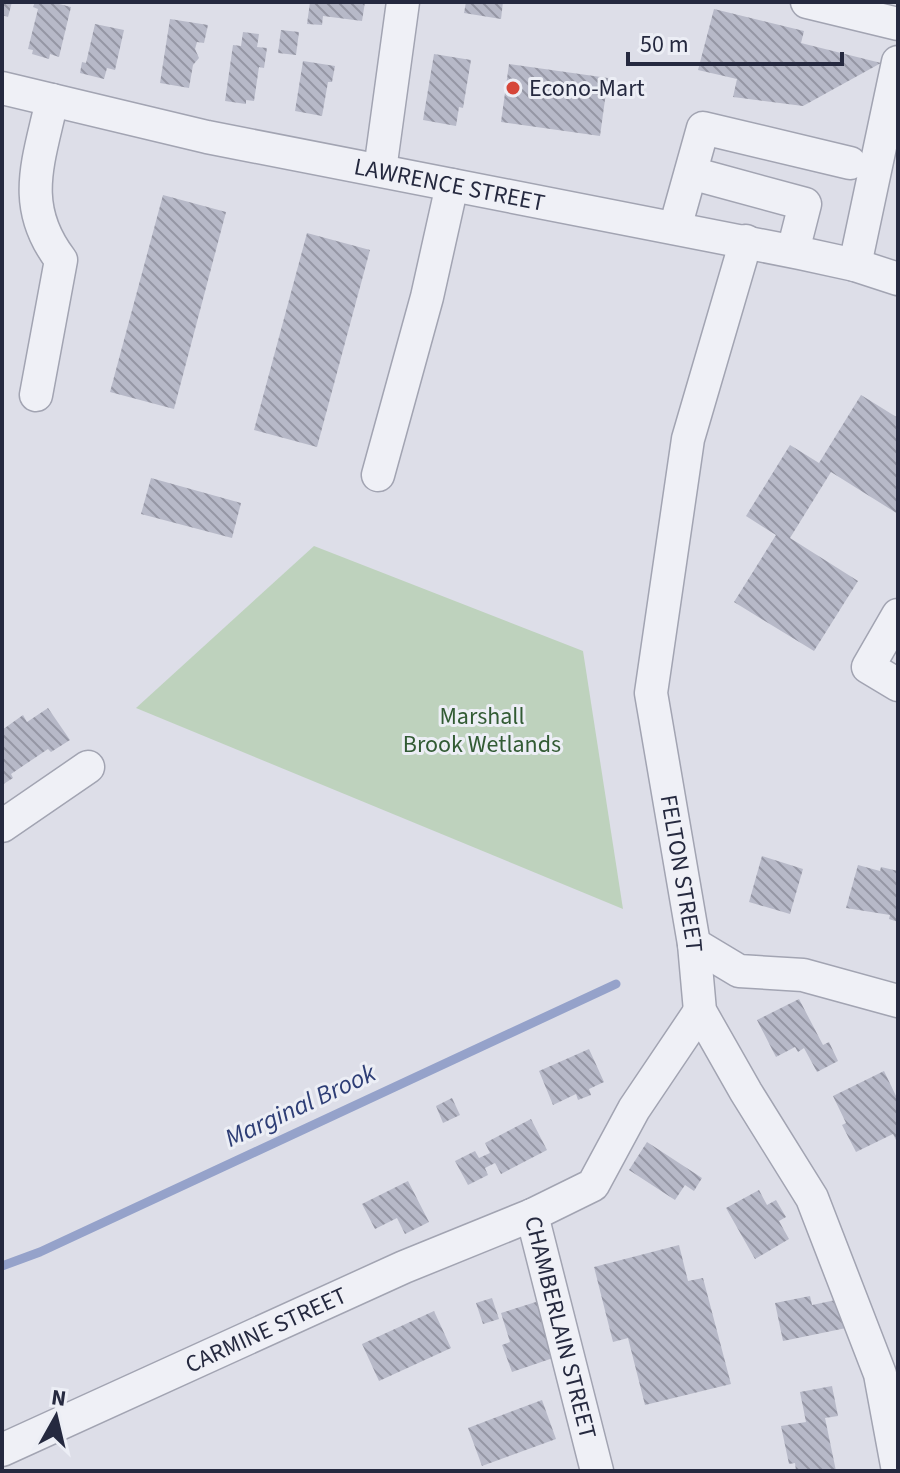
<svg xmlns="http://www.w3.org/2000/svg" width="900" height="1473" viewBox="0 0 900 1473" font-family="'Source Sans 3',sans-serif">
<defs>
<pattern id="building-back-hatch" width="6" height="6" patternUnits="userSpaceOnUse" patternTransform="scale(2)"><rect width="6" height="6" fill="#b7b9c8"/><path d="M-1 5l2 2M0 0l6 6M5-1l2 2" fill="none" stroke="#9596a4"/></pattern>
</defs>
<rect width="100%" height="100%" fill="#dddee8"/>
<path fill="#bed2bd" d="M314,546L583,651L623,909L136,708Z"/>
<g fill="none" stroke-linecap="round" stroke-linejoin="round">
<path stroke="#95a2ca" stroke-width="9" d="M2,1266L40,1252L616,984"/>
</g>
<g fill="url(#building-back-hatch)">
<path d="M2,2H12L8,17L2,15Z"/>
<path d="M35,2H60L59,4L71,7L59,57L50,54L49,59L32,54L33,50L28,49L38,9L33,7Z"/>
<path d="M310,2H365L362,21L323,16L322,25L307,24Z"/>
<path d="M466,2H503L501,19L464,13Z"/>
<path d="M714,9L804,31L801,43L881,63L803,106L733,97L737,79L698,70Z"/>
<path d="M170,19L208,25L204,43L197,42L195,49L199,58L193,65L189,88L160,83Z"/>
<path d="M95,24L124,30L115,70L107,68L104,79L80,73L82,62L86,63Z"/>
<path d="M281,30L299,32L296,55L278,53Z"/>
<path d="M243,32L259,34L257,47L267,48L264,68L259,67L254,101L246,100V104L225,101L233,45L241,46Z"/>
<path d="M434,54L471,60L463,108L459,107L456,126L423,120Z"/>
<path d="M303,61L335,66L332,82H328L322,116L295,111Z"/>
<path d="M509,64L608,78L600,136L501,122Z"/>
<path d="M163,195L226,212L174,409L110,392Z"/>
<path d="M307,233L370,250L317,447L254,430Z"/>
<path d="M861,395L898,418V514L831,472L790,538L858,581L814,651L734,602L776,535L746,516L790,445L819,463Z"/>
<path d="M151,478L241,503L232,538L141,514Z"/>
<path d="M48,708L70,740L51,752L48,749L11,774L13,778L2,785V730L23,715L27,722Z"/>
<path d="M762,856L803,869L790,914L749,902Z"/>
<path d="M858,865L880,871L881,867L898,871V922L889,919L890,915L846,908Z"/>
<path d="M799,999L823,1045L829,1042L838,1061L817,1072L804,1048L798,1052L795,1047L776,1057L757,1020Z"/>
<path d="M589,1049L604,1082L589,1089L591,1095L578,1100L576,1094L553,1105L539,1071Z"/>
<path d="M884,1071L897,1098L898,1144L893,1134L856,1152L842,1125L846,1123L833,1096Z"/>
<path d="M452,1098L460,1115L443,1123L436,1106Z"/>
<path d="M531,1119L547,1150L501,1174L495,1163L485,1168L488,1175L468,1185L455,1161L475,1151L479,1158L490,1153L485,1143Z"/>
<path d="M647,1142L702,1178L694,1191L685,1185L675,1200L629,1170Z"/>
<path d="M408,1181L429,1222L405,1234L397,1218L375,1229L362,1204Z"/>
<path d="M759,1190L767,1205L776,1200L786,1217L779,1221L789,1239L755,1259L726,1208Z"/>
<path d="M679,1245L688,1281L703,1278L731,1384L645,1405L628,1338L613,1342L594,1267Z"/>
<path d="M810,1296L812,1305L845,1298L851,1327L783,1341L775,1303Z"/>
<path d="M492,1298L499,1319L483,1324L476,1303Z"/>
<path d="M539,1301L545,1318L541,1320L553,1358L512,1372L502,1345L510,1342L501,1313Z"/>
<path d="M434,1311L451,1348L379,1381L362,1344Z"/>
<path d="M832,1386L838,1416L825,1418L836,1471H796L795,1463L789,1464L781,1426L806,1422L800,1392Z"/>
<path d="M542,1400L556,1439L482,1466L468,1428Z"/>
</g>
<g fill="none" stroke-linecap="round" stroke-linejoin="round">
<g stroke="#a2a4b2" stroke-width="35">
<g id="minor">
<path d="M807,2L898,24"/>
<path id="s1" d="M2,88L207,137L800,253L855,265L898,279"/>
<path d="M380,170L403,2"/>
<path d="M691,173L805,204L793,251"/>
<path d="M675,228L703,128L850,163"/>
<path id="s2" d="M746,241L688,439L651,693L694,944L700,1011L746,1092L812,1198L880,1374L898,1471"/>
<path d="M855,265L898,62"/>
<path d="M36,395L61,260C19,205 39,161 52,100"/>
<path d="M378,475L427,297L452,185"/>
<path d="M898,615L868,667L898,685"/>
<path d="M2,826L88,767"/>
<path d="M694,944L739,971L803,975L898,1001"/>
<path id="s3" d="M532,1215L597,1471"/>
<path id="s4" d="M2,1450L404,1267L532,1215L593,1185L634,1109L700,1011"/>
</g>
</g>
<use href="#minor" stroke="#eff0f6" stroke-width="32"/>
</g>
<circle fill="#d64639" stroke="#eceef5" stroke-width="3" cx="513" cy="88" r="8"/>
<g text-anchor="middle" stroke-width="6" stroke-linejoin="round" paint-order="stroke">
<g font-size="24" fill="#25293f" stroke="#eceef5" text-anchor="start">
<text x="529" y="96">Econo-Mart</text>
</g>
<g font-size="24" fill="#25293f" stroke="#eceef5">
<text dy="8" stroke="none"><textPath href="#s1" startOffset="458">LAWRENCE STREET</textPath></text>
<text dy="8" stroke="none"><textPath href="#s2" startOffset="646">FELTON STREET</textPath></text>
<text dy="8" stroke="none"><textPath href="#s3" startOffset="116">CHAMBERLAIN STREET</textPath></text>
<text dy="8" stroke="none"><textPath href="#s4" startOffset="290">CARMINE STREET</textPath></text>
</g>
<g font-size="24" fill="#325b34" stroke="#eceef5">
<text x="482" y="724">Marshall<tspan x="482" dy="28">Brook Wetlands</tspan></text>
</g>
<g font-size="26" font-style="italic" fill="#2d3d75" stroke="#eceef5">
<text transform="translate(300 1105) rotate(-25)" y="9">Marginal Brook</text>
</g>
</g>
<rect width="900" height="1473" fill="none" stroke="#25293f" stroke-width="8"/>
<g transform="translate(56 1417) rotate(8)" stroke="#eceef5" stroke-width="6" paint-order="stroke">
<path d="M0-6L14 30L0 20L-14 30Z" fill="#25293f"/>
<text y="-12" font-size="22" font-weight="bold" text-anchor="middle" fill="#25293f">N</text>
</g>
<path d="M628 52v12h214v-12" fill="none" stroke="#25293f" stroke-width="4"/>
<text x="640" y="52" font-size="24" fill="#25293f" stroke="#eceef5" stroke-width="6" paint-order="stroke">50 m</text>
</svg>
